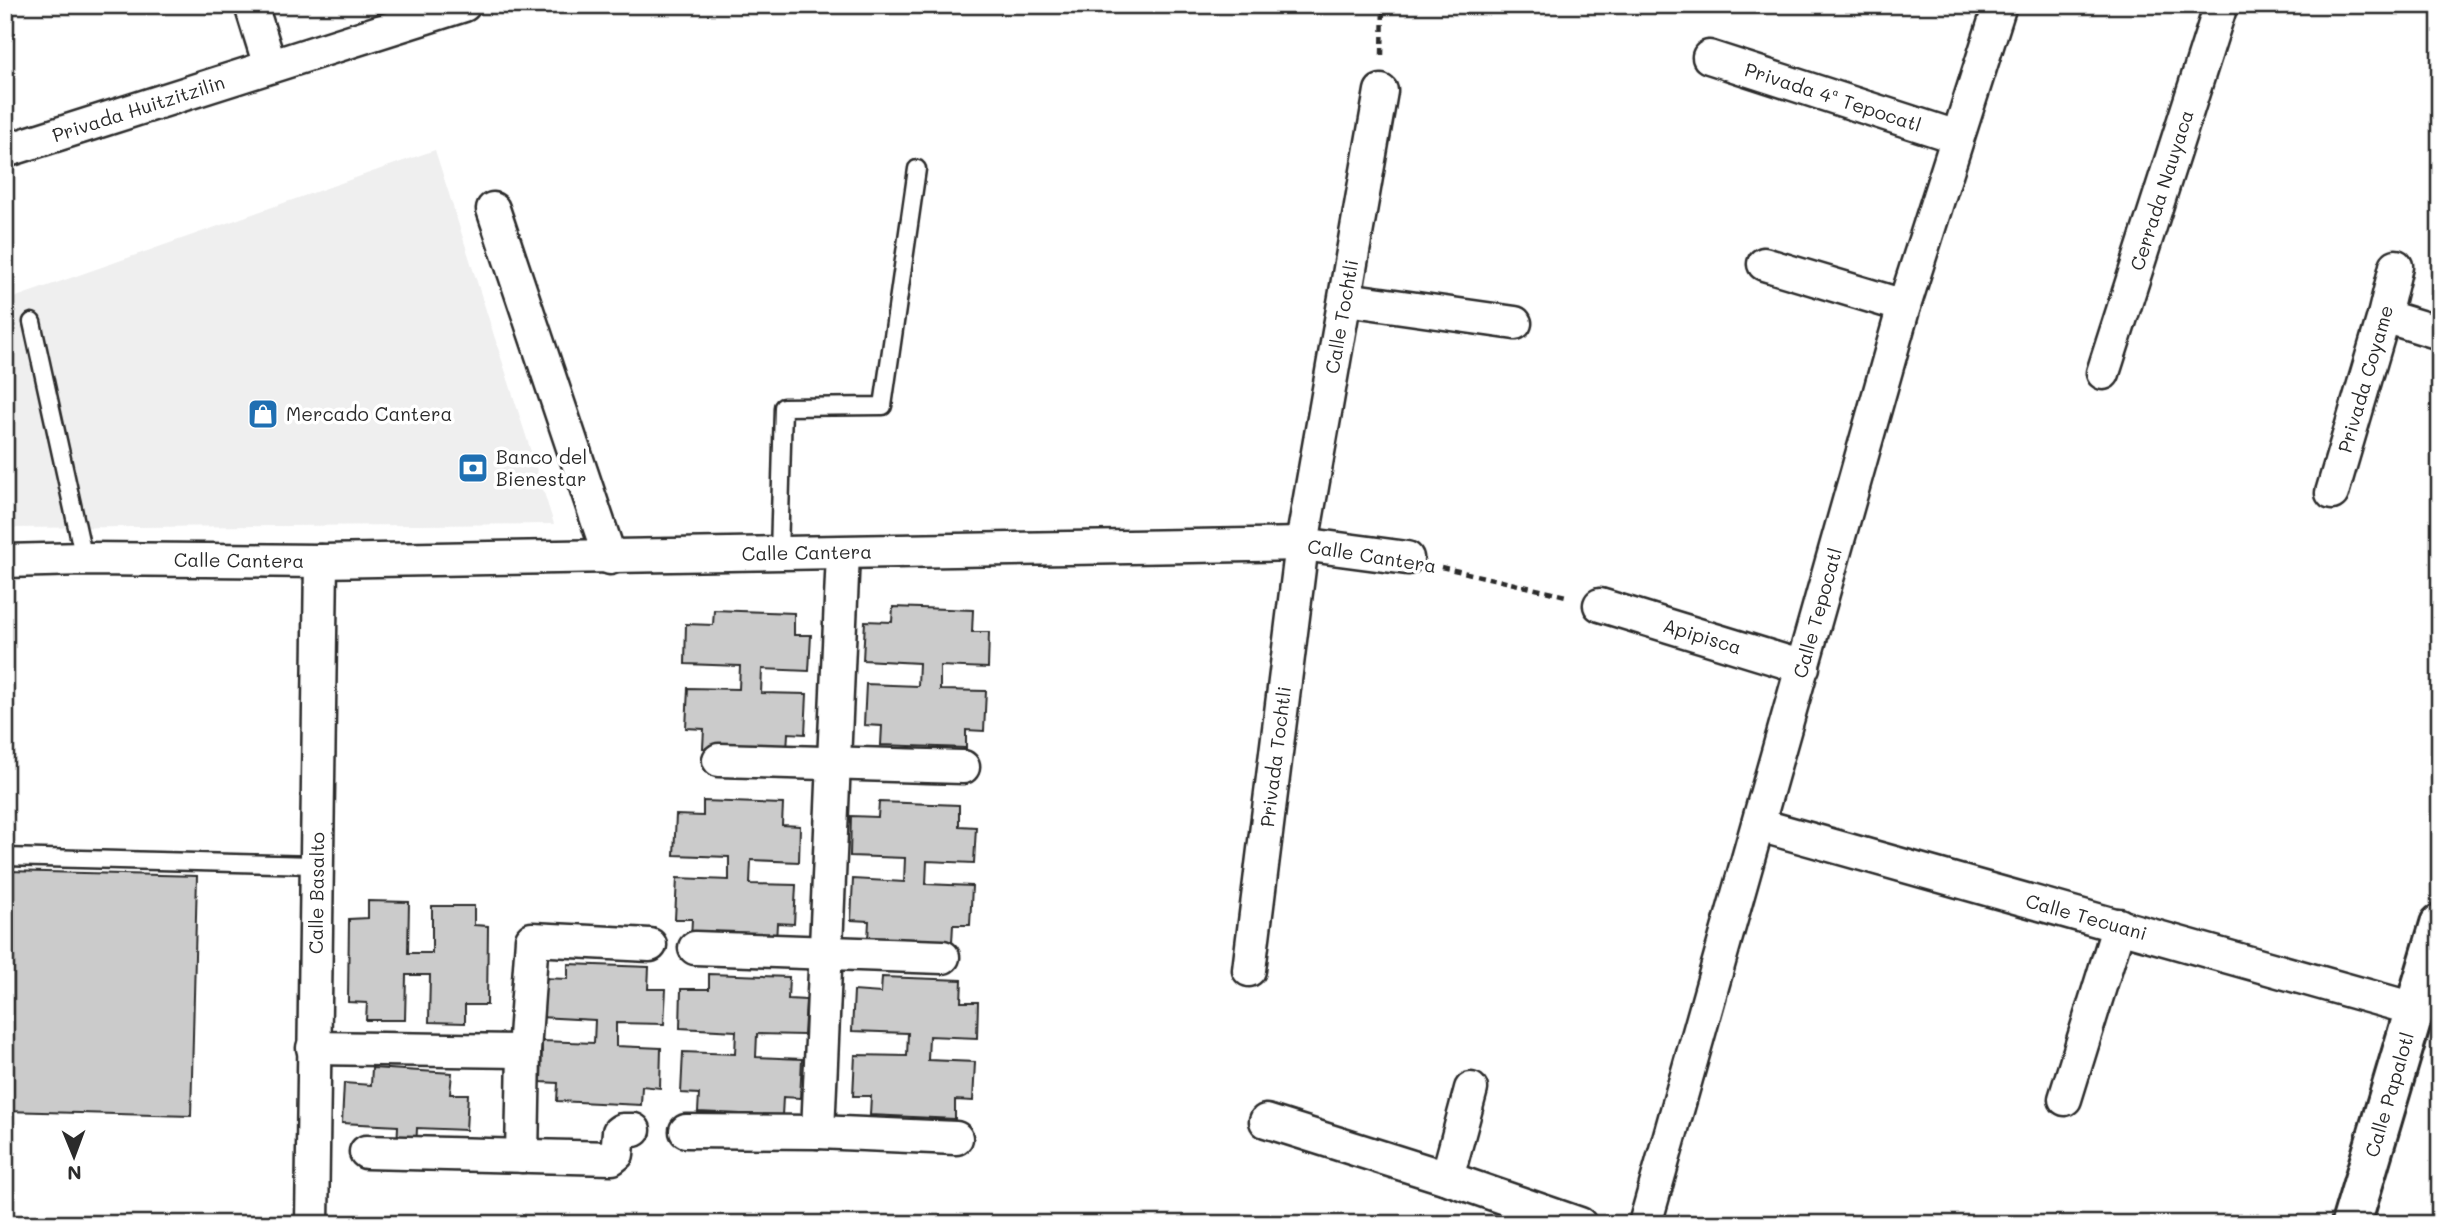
<svg xmlns="http://www.w3.org/2000/svg" width="2445" height="1229" viewBox="0 0 2445 1229" font-family="Mali,sans-serif">
<rect width="100%" height="100%" fill="#fff"/>
<filter id="ink" filterUnits="userSpaceOnUse"><feTurbulence type="fractalNoise" baseFrequency=".0143" numOctaves="2"/><feDisplacementMap in="SourceGraphic" scale="14" xChannelSelector="R" yChannelSelector="G"/><feConvolveMatrix kernelMatrix="1 2 1 2 8 2 1 2 1" color-interpolation-filters="sRGB"/></filter>
<g filter="url(#ink)">
<path fill="#efefef" d="M435,150L554,524L8,528L5,301Z"/>
<g fill="#cbcbcb" stroke="#2b2b2b" stroke-width="2">
<path d="M893,607L973,610L972,632H989L988,668L940,666V690L986,691L984,731L966,730V748L881,745L882,726L864,725L866,684L918,686L919,663L863,660L865,621L892,622Z"/>
<path d="M714,610L794,613V635H811L809,671L762,669L761,693L807,694L805,734L788,733L787,752L703,748L704,729L686,728L688,688L739,689L740,666L685,664L686,624L713,625Z"/>
<path d="M703,801L783,804L782,825L800,826L799,862L751,860L750,884L796,885L794,924L777,923L776,942L691,939L692,919H675L677,878L729,880V857L674,855L676,815L703,816Z"/>
<path d="M879,802L959,805V826L976,827L974,863L927,861L926,884L972,886L970,925H953L952,943L868,940L869,921L851,920L853,879L904,882L905,858L850,856L851,816L878,817Z"/>
<path d="M8,871L197,876L191,1116L5,1111Z"/>
<path d="M368,901L409,902L408,953H432V906H474V925L488,926L487,1005H465V1023L429,1022L430,975H406L405,1020H366L367,1003L348,1002L349,919L368,918Z"/>
<path d="M568,964L649,967L648,989H666L664,1024L616,1023V1046L661,1048L660,1088L642,1086L641,1105L557,1101L558,1083L541,1082L542,1041L594,1043L595,1020L539,1017L541,978L568,979Z"/>
<path d="M709,974L789,977L788,999L806,1000L804,1035L757,1034L756,1057L802,1059L800,1098L783,1097L782,1116L698,1112L699,1094L681,1093L683,1052L735,1054L736,1031L680,1028L681,989H709Z"/>
<path d="M882,977L962,980L961,1002H978L977,1038L929,1036L928,1060L975,1062L973,1101L955,1100V1119L870,1115L871,1096H853L855,1055L907,1056L908,1033L852,1031L854,991L881,993Z"/>
<path d="M372,1068L452,1073L450,1094H468L466,1130L417,1128L416,1149L397,1148L398,1126L342,1123L344,1083L371,1085Z"/>
</g>
<g fill="none" stroke-linecap="round" stroke-linejoin="round">
<g stroke="#2b2b2b" stroke-width="21">
<g id="lane">
<path d="M32,322L84,559"/>
<path d="M779,555L783,407L883,406L917,169"/>
<path d="M5,857L315,865"/>
</g>
</g>
<g stroke="#2b2b2b" stroke-width="37">
<g id="street">
<path d="M251,5L270,66"/>
<path d="M1709,57L1957,137"/>
<path id="s1" d="M5,151L464,5"/>
<path d="M493,209L610,558"/>
<path d="M1764,264L1904,306"/>
<path d="M1346,299L1515,323"/>
<path d="M2384,316L2440,333"/>
<path id="s2" d="M2103,373L2221,5"/>
<path id="s3" d="M2332,493L2384,316L2396,266"/>
<path id="s4" d="M5,561L84,559L321,561L1302,544L1407,558"/>
<path id="s5" d="M1600,605L1803,667"/>
<path d="M719,760L963,767"/>
<path id="s6" d="M1759,825L2414,1009"/>
<path d="M695,948L943,957"/>
<path id="s7" d="M1249,970L1302,544L1381,91"/>
<path d="M313,1048L524,1051"/>
<path d="M2065,1099L2119,925"/>
<path d="M1266,1121L1447,1178L1580,1224"/>
<path d="M686,1131L818,1132L956,1138"/>
<path d="M818,1132L843,553"/>
<path d="M366,1152L612,1158L617,1154L619,1132L622,1130H634"/>
<path d="M522,1156L524,1051L532,939L650,945"/>
<path d="M1447,1178L1471,1089"/>
<path id="s8" d="M312,1224L321,561"/>
<path id="s9" d="M1645,1224L1904,306L2000,5"/>
</g>
</g>
<g stroke="#2b2b2b" stroke-width="44">
<g id="secondary">
<path id="s10" d="M2351,1224L2440,924"/>
</g>
</g>
<g stroke="#2b2b2b" stroke-width="4.5" stroke-dasharray="7 5" stroke-linecap="butt">
<path d="M1382,55L1383,5"/>
<path d="M1441,567L1566,596"/>
</g>
<use href="#lane" stroke="#fff" stroke-width="16"/>
<use href="#street" stroke="#fff" stroke-width="32"/>
<use href="#secondary" stroke="#fff" stroke-width="38"/>
</g>
</g>
<defs>
<g id="shop-square" transform="scale(1.575)"><rect x="-9" y="-9" width="18" height="18" rx="4" fill="#1f6fb2" stroke="#fff"/><path d="M-5-2.5h2.3a2.7 3.5 0 0 1 5.4 0H5L5.5 6h-11ZM-1.5-2.5h3a1.5 2.3 0 0 0-3 0Z" fill="#fff"/></g>
<g id="bank-square" transform="scale(1.575)"><rect x="-9" y="-9" width="18" height="18" rx="4" fill="#1f6fb2" stroke="#fff"/><path d="M-6-4H6V4H-6ZM0-2.3a2.3 2.3 0 1 0 0 4.6a2.3 2.3 0 1 0 0-4.6Z" fill="#fff"/></g>
</defs>
<g fill-rule="evenodd">
<use href="#shop-square" x="263" y="414"/>
<use href="#bank-square" x="473" y="468"/>
</g>
<g text-anchor="middle" stroke-width="7" stroke-linejoin="round" paint-order="stroke">
<g font-size="19" fill="#2b2b2b" stroke="#fff">
<text transform="translate(1833 97) rotate(18)" y="7">Privada 4ª Tepocatl</text>
<text dy="7" stroke="none"><textPath href="#s1" startOffset="140">Privada Huitzitzilin</textPath></text>
<text dy="7" stroke="none"><textPath href="#s2" startOffset="192">Cerrada Nauyaca</textPath></text>
<text dy="7" stroke="none"><textPath href="#s7" startOffset="660">Calle Tochtli</textPath></text>
<text dy="7" stroke="none"><textPath href="#s3" startOffset="119">Privada Coyame</textPath></text>
<text dy="7" stroke="none"><textPath href="#s4" startOffset="802">Calle Cantera</textPath></text>
<text transform="translate(1372 556) rotate(9)" y="7">Calle Cantera</text>
<text dy="7" stroke="none"><textPath href="#s4" startOffset="234">Calle Cantera</textPath></text>
<text dy="7" stroke="none"><textPath href="#s9" startOffset="635">Calle Tepocatl</textPath></text>
<text dy="7" stroke="none"><textPath href="#s5" startOffset="107">Apipisca</textPath></text>
<text dy="7" stroke="none"><textPath href="#s7" startOffset="215">Privada Tochtli</textPath></text>
<text dy="7" stroke="none"><textPath href="#s8" startOffset="331">Calle Basalto</textPath></text>
<text dy="7" stroke="none"><textPath href="#s6" startOffset="340">Calle Tecuani</textPath></text>
<text dy="7" stroke="none"><textPath href="#s10" startOffset="135">Calle Papalotl</textPath></text>
</g>
<g font-size="19" fill="#2b2b2b" stroke="#fff" text-anchor="start">
<text x="286" y="421">Mercado Cantera</text>
<text x="496" y="464">Banco del<tspan x="496" dy="22">Bienestar</tspan></text>
</g>
</g>
<rect width="2445" height="1229" fill="none" stroke="#fff" stroke-width="28"/>
<rect x="14" y="14" width="2417" height="1201" fill="none" stroke="#2b2b2b" stroke-width="2.5" filter="url(#ink)"/>
<g transform="translate(74 1156) rotate(179)" stroke="#ffffff" stroke-width="5" paint-order="stroke">
<path d="M0-5L12 26L0 18L-12 26Z" fill="#2b2b2b"/>
<text y="-10" font-size="19" font-weight="bold" text-anchor="middle" fill="#2b2b2b">N</text>
</g>
</svg>
